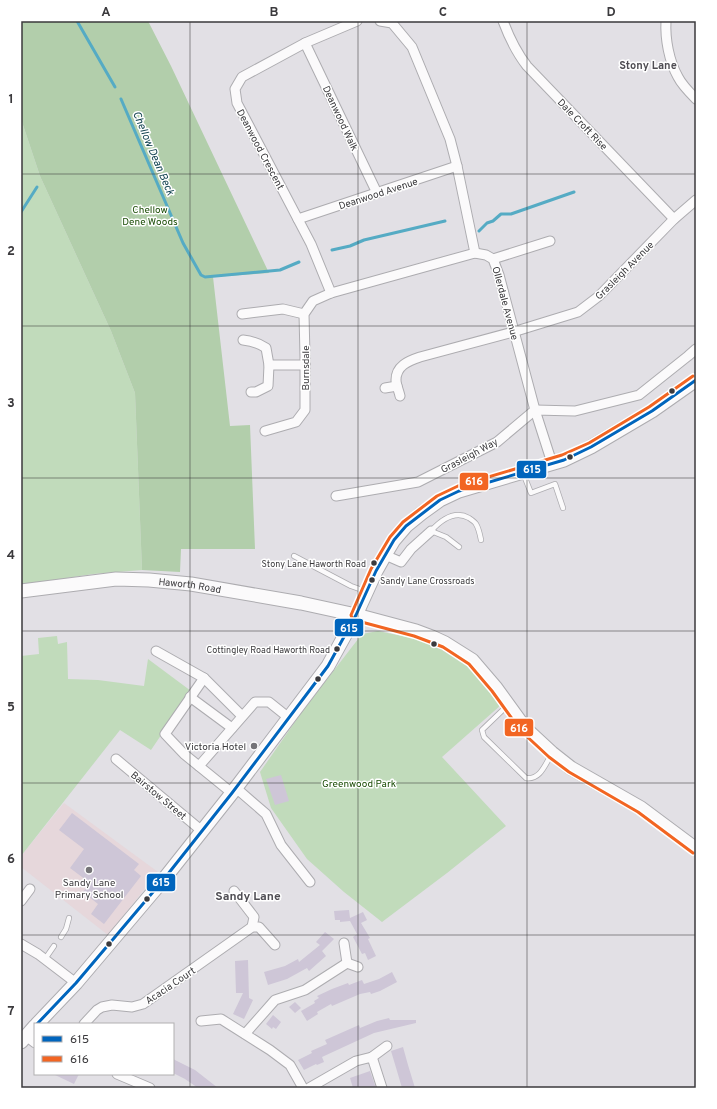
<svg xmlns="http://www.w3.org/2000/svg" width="717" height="1109" viewBox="0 0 717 1109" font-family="Overpass,sans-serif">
<rect width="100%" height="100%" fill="#e2e0e5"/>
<path fill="#e6d7db" d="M64,803L158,872L108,935L21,867V856Z"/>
<g fill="#c1dbbb">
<path d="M21,119L40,176L111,331L135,393L142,570L93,574L21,585Z"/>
<path d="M378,631L417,639L445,651L472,669L501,705L442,757L506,826L447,873L382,922L344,892L307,859L271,808L260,772L304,709L362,634Z"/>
<path d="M57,636L58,644L67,642L68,679L98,680L144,686L148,659L191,691L151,750L120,730L21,856V656L39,654L38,638Z"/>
</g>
<path fill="#b2ceab" d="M21,21H148L171,66L269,273L213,277L230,426L250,425L255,549H181L180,572L142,570L135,393L111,331L40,176L21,119Z"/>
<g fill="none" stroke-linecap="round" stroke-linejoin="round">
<g stroke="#55abc4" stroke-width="3">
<path d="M77,21L115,87"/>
<path d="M121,99L183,243L201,275L205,277L280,270L299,262"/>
<path d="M21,212L37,187"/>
<path d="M479,231L487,223L493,221L501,214H511L574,192"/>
<path d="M332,250L350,246L364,240L445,221"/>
</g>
</g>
<g fill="#cec6d7">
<path d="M281,775L289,801L275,805L266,779Z"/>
<path d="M72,813L139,864L134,870L141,876L104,924L91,914L98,904L83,892L90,883L70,868L84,849L59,830Z"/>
<path d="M349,910L350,918L363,912L367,920L361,923L370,938L368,939L376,956L368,960L365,953L362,954L353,937L357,934L350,921L340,922V920H335L334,911Z"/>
<path d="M325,932L334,939L322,951L326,956L309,971L307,968L287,979L268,985L264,972L285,966L298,959L299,962L320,945L316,942Z"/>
<path d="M248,960L249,998L253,1000L244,1019L233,1014L243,993H236L235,961Z"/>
<path d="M392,972L397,982L380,991L371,994L370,992L360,994L332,1006L331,1004L317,1012L318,1014L307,1021L301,1011L315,1003L314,1001L319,998L317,996L332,989L348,983L349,985L362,980L364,984L379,979Z"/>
<path d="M295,1002L301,1008L295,1013L289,1007Z"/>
<path d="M273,1015L281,1022L276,1029L273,1027L272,1029L266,1024Z"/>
<path d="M389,1018L390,1020H416V1023L374,1033L322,1057L324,1062L317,1065L316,1064L304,1070L298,1060L312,1053L311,1051L327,1044L325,1040L359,1025L360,1028L377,1021Z"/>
<path d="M403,1047L408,1065L415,1088H402L397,1071L391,1051Z"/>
<path d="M173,1059L195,1070L218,1088H198L185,1079L173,1073Z"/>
<path d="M370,1071L376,1088H353L350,1078Z"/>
<path d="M53,1074H79L74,1084Z"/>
</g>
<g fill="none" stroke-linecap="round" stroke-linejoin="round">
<g stroke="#adacb0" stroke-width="6">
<g id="lane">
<path d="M523,473L531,493L555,484L563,508"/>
<path d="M459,547L446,537L431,531C441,520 455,510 469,518C472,520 475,522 476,524C479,529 480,535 481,540"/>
<path d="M294,556L351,586L365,591"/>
<path d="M508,705L482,730L484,737L526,778C540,780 545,765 551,755"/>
<path d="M61,937L66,929L69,918"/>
<path d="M45,959L54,946"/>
</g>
</g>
<g stroke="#adacb0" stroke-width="11">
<g id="street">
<path d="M380,21L392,23L412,47L450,139L457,166L475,253"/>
<path d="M503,21C509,37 516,52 527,66L674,219"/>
<path d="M666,21C665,39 669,61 678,77C682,85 689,92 696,99"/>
<path d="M305,43L377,193"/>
<path d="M298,219L457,166"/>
<path d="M493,259L550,241"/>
<path d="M331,293L311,244L237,103L235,89L242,77L305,43L357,21"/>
<path d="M242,314L283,309L304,314"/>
<path d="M243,340C251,341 259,343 266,348L269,365L268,386L256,392H251"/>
<path d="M269,365H305"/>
<path d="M385,388L397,386"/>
<path d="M400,396C399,391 396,385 396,380C396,366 408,361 420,357L513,332L578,312L599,296L674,219L696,200"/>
<path d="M265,431L296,422L305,410V357L304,314L313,301L331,293L475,253L486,255L493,259L499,275L535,410L552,463"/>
<path d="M336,496L418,482L497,442L535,410L575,411L639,395L688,356L696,349"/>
<path d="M385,555L401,562L411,549L431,531"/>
<path d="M156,651L204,678L242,716"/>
<path d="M204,678L165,734L184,754L232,793"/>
<path d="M190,697L232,728"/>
<path d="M116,759L202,831"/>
<path d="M199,766L255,702H269L289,718"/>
<path d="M236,788L266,814L281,845L310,882"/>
<path d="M234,891L254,917L252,927"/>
<path d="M21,901L30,889"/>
<path d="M21,944L38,954L76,983"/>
<path d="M347,963L358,967"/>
<path d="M201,1021L221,1019L270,1050L290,1065L303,1088"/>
<path d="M84,1024L97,1010L102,1007L112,1005L132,1007L143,1004L252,927H259L275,945"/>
<path d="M245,1034L275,1000L305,990L347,963L344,943"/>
<path d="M26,1036L35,1043"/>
<path d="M372,1057L387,1046"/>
<path d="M117,1074L150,1088"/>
<path d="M309,1088L356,1061L372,1057L382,1088"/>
</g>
</g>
<g stroke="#adacb0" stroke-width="15">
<g id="secondary">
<path id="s1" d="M21,591L116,579L149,580L191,584L301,603L356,615L416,631L432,637L445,643L472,660L496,688L525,728L552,753L571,768L641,808L696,849"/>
<path d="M37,1024L76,983L164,879L232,793L328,666L356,615L376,571L385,555L394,540L406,526L422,513L440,500L459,491L564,460L591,447L652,411L696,380"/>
<path d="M21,1042L35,1026"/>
</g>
</g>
<use href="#lane" stroke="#fbfafb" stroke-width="4.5"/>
<use href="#street" stroke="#fbfafb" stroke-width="9"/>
<use href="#secondary" stroke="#fbfafb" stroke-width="13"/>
<g stroke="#fff" stroke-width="6">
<path id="bus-1" d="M37,1024L76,983L164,879L232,793L328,666L356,615L376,571L394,540L406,526L440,500L459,491L564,460L591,447L652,411L696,380"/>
</g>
<g stroke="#fff" stroke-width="6">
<path id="bus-2" d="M693,853L638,812L569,772L549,757L521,731L492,691L469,664L443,647L430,642L414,636L354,620L352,618L351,615L371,569L390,537L403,522L437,496L458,486L562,455L589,443L649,407L693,376"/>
</g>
<use href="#bus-1" stroke="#0065bd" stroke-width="3"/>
<use href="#bus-2" stroke="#f26522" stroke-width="3"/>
</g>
<path fill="none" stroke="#3b3a3d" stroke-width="1" stroke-opacity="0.55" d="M190,21V1088M358,21V1088M527,21V1088M21,174H696M21,326H696M21,478H696M21,631H696M21,783H696M21,935H696"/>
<g fill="#3b3a3d" stroke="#fff" stroke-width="1.5">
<circle cx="672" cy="391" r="3.5"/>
<circle cx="570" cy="457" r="3.5"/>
<circle cx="374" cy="563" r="3.5"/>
<circle cx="372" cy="580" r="3.5"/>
<circle cx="434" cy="644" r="3.5"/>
<circle cx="337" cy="649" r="3.5"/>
<circle cx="318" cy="679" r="3.5"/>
<circle cx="147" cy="899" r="3.5"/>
<circle cx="109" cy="944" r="3.5"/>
</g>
<g fill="#757478" stroke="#fff" stroke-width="1.5">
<circle cx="254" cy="746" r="4"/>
<circle cx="89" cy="870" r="4"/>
</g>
<g text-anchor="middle" stroke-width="3" stroke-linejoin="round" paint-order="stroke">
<g font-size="9" fill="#3b3a3d" stroke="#fff" text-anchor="end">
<text x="366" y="567">Stony Lane Haworth Road</text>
<text x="380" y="584" text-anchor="start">Sandy Lane Crossroads</text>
<text x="330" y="653">Cottingley Road Haworth Road</text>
</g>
<g font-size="10" fill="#3b3a3d" stroke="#fff">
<text transform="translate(341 118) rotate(65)" y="4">Deanwood Walk</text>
<text transform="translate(583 124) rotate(46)" y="4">Dale Croft Rise</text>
<text transform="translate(261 149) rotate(62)" y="4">Deanwood Crescent</text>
<text transform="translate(378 193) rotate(-18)" y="4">Deanwood Avenue</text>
<text transform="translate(624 270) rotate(-45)" y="4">Grasleigh Avenue</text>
<text transform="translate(506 303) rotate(75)" y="4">Ollerdale Avenue</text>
<text transform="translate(305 368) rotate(-90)" y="4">Burnsdale</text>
<text transform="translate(469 455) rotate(-28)" y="4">Grasleigh Way</text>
<text dy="4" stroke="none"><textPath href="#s1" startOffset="170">Haworth Road</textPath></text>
<text transform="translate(159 795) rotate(40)" y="4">Bairstow Street</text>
<text transform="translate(170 985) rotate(-34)" y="4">Acacia Court</text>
</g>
<g font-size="10" fill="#184b03" stroke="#fff">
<text x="150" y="213">Chellow<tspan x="150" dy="12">Dene Woods</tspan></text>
<text x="359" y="787">Greenwood Park</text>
</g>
<g font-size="10" fill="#3b3a3d" stroke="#fff" text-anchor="end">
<text x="246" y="750">Victoria Hotel</text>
<text x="89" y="886" text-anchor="middle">Sandy Lane<tspan x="89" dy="12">Primary School</tspan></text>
</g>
<g font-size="11" font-weight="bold" fill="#4f4d53" stroke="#fff">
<text x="648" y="69">Stony Lane</text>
</g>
<g font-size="11" font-style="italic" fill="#0b3d4b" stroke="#fff">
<text transform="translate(154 153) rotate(67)" y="4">Chellow Dean Beck</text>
</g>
<g font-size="12" font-weight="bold" fill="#4f4d53" stroke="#fff">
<text x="248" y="900">Sandy Lane</text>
</g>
</g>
<g stroke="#fff" stroke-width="1.5">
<rect x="516" y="460" width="31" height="19" rx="4" fill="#0065bd"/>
<rect x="459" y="472" width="30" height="19" rx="4" fill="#f26522"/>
<rect x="334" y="618" width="30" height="19" rx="4" fill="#0065bd"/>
<rect x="504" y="718" width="30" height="19" rx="4" fill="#f26522"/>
<rect x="146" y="873" width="30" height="19" rx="4" fill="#0065bd"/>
</g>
<g font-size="11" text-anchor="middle" font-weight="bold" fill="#fff">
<text x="532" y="473">615</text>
<text x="474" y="485">616</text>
<text x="349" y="632">615</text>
<text x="519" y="732">616</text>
<text x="161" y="886">615</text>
</g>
<rect width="717" height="1109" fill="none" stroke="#ffffff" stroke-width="44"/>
<rect x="34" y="1023" width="140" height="52" fill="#ffffff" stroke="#b1b0b1"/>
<rect x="42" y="1036" width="20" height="6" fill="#0065bd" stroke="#b1b0b1"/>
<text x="70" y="1043" font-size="12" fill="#3b3a3d">615</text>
<rect x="42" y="1056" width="20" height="6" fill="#f26522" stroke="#b1b0b1"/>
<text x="70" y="1063" font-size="12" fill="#3b3a3d">616</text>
<rect x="22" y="22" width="673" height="1065" fill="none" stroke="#3b3a3d" stroke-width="1.5"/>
<g font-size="13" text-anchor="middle" font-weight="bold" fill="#3b3a3d">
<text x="106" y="16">A</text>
<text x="274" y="16">B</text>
<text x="443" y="16">C</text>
<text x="611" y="16">D</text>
<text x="11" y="103">1</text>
<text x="11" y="255">2</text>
<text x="11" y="407">3</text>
<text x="11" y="559">4</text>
<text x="11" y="711">5</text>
<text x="11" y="863">6</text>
<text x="11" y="1015">7</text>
</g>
</svg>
